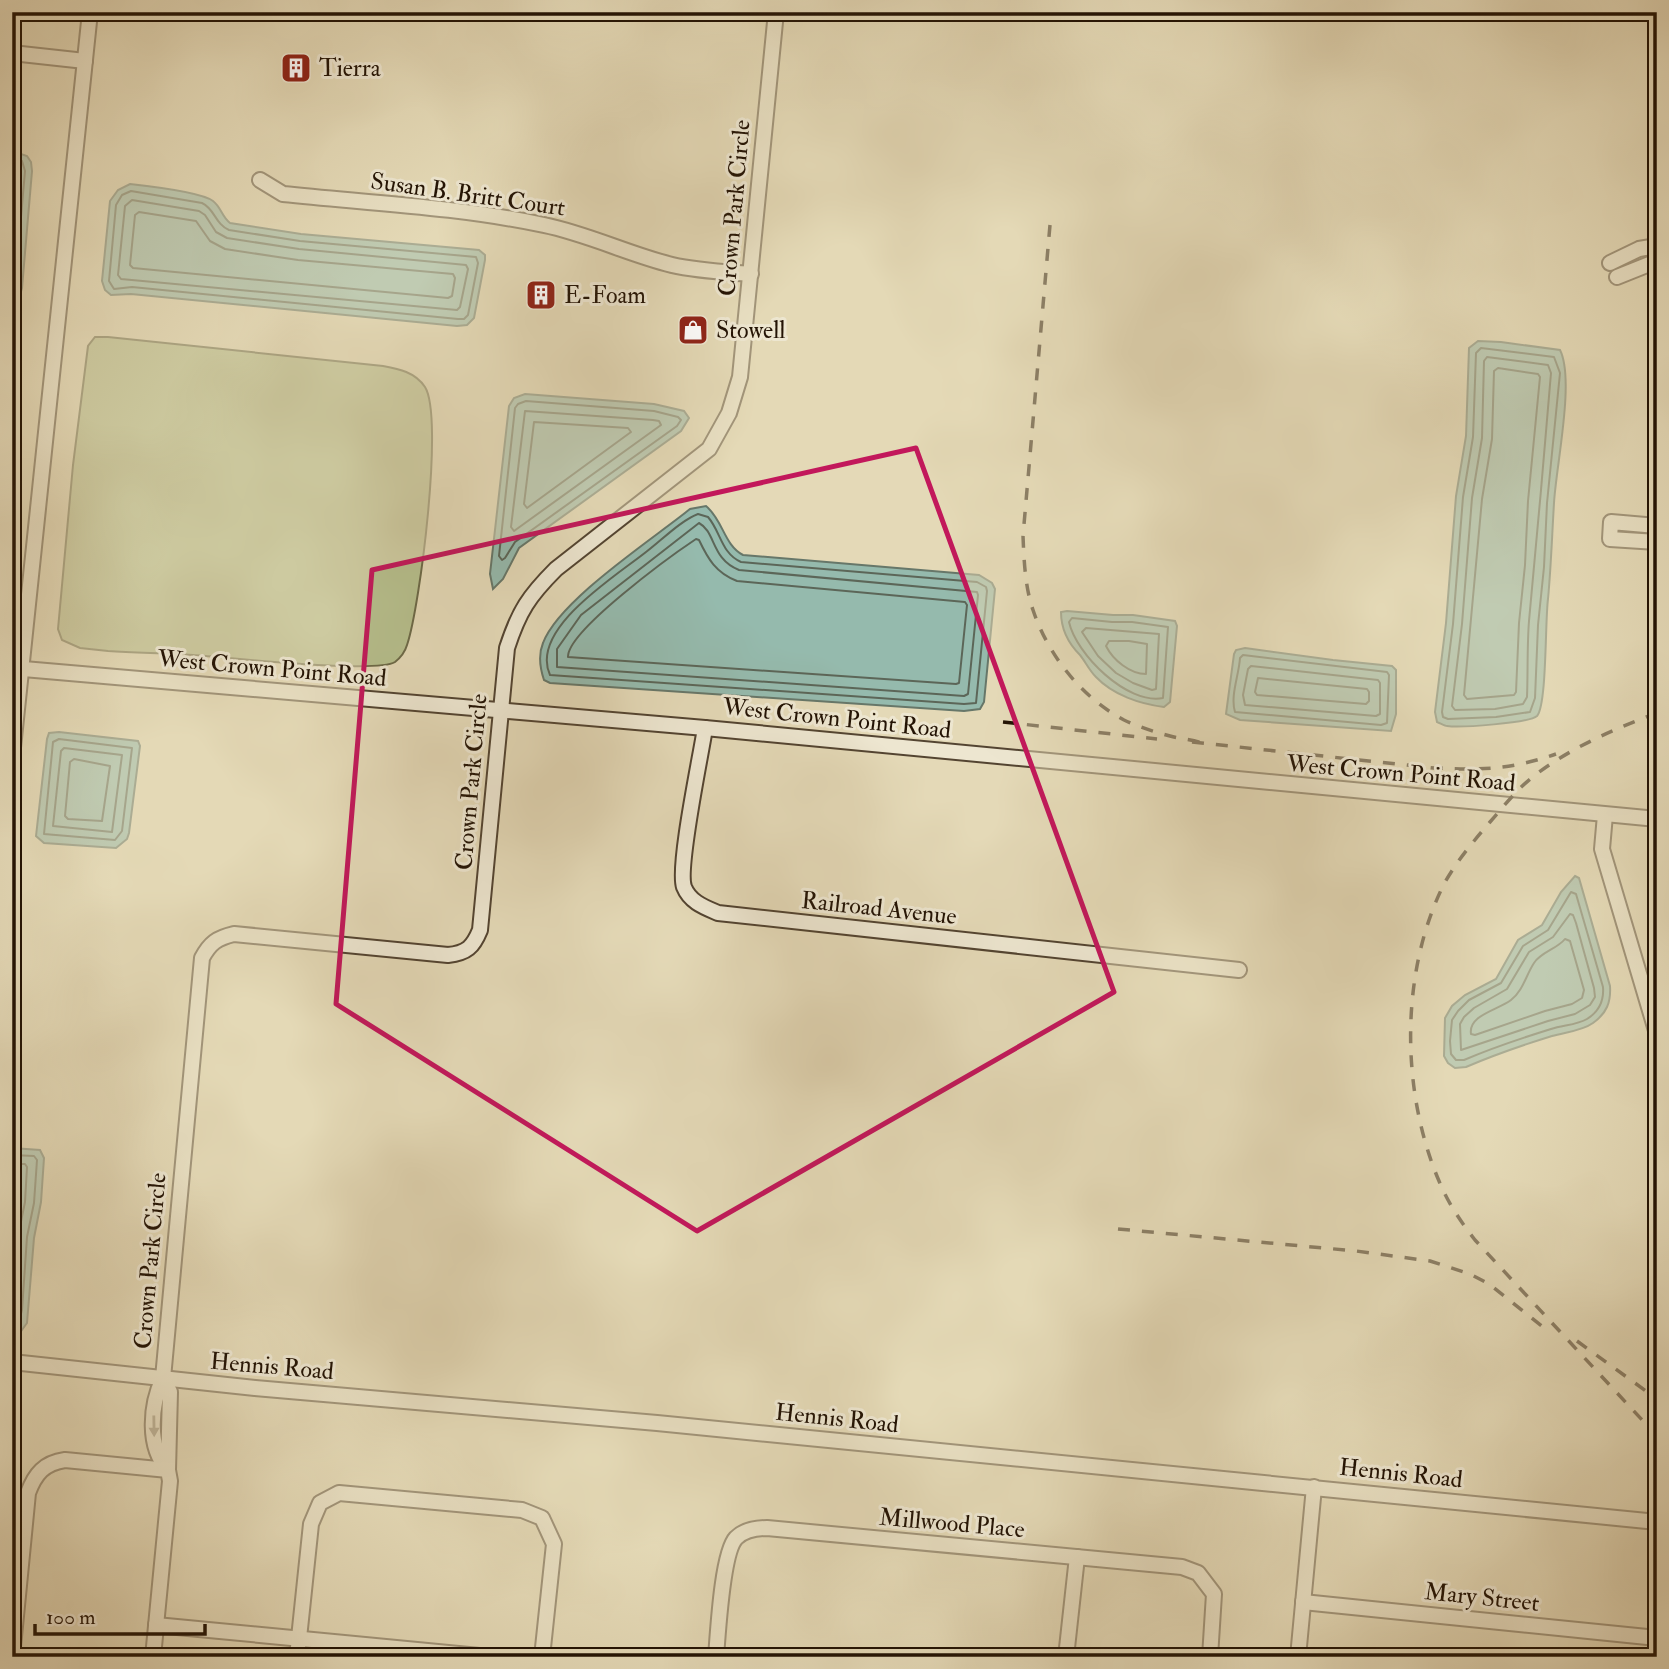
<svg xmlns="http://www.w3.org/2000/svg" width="1669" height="1669" viewBox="0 0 1669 1669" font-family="'IM FELL Double Pica',serif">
<rect width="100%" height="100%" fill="#e4d9b7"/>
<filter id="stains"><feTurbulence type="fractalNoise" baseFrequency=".00286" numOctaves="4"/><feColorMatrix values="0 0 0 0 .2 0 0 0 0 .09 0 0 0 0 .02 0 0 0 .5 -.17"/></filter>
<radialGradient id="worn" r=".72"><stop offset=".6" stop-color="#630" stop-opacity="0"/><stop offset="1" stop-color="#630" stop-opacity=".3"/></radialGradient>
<path fill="#b6bf8d" stroke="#6c6948" stroke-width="2" d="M95,337H108L383,366C399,369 415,372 425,387C444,417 420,607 407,645C405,652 400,658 395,662C376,674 224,657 193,655C164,653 136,653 108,651L80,648L62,640L58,629L73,465L88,346Z"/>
<g fill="#95baad" stroke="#677769" stroke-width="2">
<path d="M12,151L27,156L31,162L32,171L22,288L20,295L12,300Z"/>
<path d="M130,184C148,186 201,192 213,201C221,207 222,217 230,223L301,234L479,250L485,255V260L474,318L467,325L457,326L131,294L111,295L105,290L102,281L110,201L118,190Z"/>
<path d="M1478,341L1501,342L1560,350C1575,380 1556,466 1554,503C1552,536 1551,567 1548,599C1545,620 1547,705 1537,716C1529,723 1460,728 1447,726C1445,726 1440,723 1437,722L1435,712L1446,623L1456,496L1466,436L1469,348Z"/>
<path d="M525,394L654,404L684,411L689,418L681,431L519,548L503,579L493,589L490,574L509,406L514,398Z"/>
<path d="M706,506C723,520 724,545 743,555L979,575L992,583L995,589L984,702L980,709L964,711L550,683L544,680C540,668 538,655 543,643C559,600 653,539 690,509Z"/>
<path d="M1067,611L1113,615H1133L1175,621L1177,626L1170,702L1164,707C1140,704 1113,695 1096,677C1089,670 1085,661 1080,655C1068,643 1061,629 1061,612Z"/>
<path d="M1245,648L1333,660L1392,666L1396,670V714L1391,731L1240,720L1226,714L1234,654L1236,650Z"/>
<path d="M59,732L138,741L140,746L129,833L127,839L116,848L44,843L36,836L47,739L49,733Z"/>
<path d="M1575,876L1579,878L1610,986C1611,1002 1607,1013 1593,1023C1582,1031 1566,1032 1552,1036C1523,1045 1494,1055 1466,1067L1455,1068L1448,1063L1444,1056L1445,1018L1452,1006L1465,995L1496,979L1518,940L1542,925L1561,892Z"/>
<path d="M12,1148L40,1150L44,1158L41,1202L34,1238L27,1323L19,1334H12Z"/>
</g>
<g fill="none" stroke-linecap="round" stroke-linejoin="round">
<g stroke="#5c6658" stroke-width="2">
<path d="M12,158L22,161L25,171L15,286L12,292"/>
<path d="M131,191L202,203C215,209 215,224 229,230L300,241L476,257L478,263L468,315L464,319H458L132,287L114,289L109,281L116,205L122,195Z"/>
<path d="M132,200L199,211L205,215L216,232L227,238L299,249L466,265L468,269L460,307L457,310L121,279L118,275L125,206Z"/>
<path d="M139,212L196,221L210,241L225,249L298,260L453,274L455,278L452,296L448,298L133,268L130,265L135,215Z"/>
<path d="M1481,348L1554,357L1560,373L1547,503L1544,567L1538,625L1535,698L1530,712L1496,717L1448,719L1443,717L1442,712L1453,624L1463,497L1473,437L1476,353Z"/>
<path d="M1487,357L1548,365L1551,373C1544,456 1537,538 1529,621C1527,646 1528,672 1527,697L1523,704L1495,709L1455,710L1452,706L1462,624L1472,498L1482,438L1484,361Z"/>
<path d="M1498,368L1538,374L1540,377L1528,501L1525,565L1519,623L1516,692L1514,695L1467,699L1464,695L1482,499L1492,439L1494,371Z"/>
<path d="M526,401L654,411L678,417L681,420L677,426L515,542L505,558L502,560L499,556L515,408L518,404Z"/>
<path d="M525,411L653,420L659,421L661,425L514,531L511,527Z"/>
<path d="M534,422L628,428L631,432L527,508L524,504Z"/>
<path d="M698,514L708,517C721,532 721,553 741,562L977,582L986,587L987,591L976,703L964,704L550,675C529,629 616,576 646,552C662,540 680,521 698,514Z"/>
<path d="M699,523C716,532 711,559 739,570L977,592L978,595L968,694L964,696L557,667V649L581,615Z"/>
<path d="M696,539L699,540C708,559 716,573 737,581L965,602L967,605L959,683L956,684L568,657C567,631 672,555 696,539Z"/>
<path d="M1072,618L1112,622H1132L1168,627L1163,698C1127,705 1076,654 1069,622Z"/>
<path d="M1086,628L1159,634L1156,689L1152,690L1133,683L1116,673L1098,656L1082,632Z"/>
<path d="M1109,641H1129L1147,644L1146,674C1130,674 1113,660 1106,646Z"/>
<path d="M1243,655L1387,672L1389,675L1387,723L1381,725L1235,712C1230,696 1239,675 1240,658Z"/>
<path d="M1251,666L1378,680L1380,683V714L1376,716L1245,705L1243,695L1248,669Z"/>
<path d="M1258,678L1367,689L1369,692V701L1366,704L1257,695L1255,692Z"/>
<path d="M59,739L132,748L122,831L115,840L44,834L53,742Z"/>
<path d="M64,748L122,755L112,832L53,826L61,751Z"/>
<path d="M74,759L110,766L102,821L68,819L65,816L70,762Z"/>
<path d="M1571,892L1576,894L1603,987C1604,1000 1600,1011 1587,1019C1577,1025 1563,1025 1551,1029C1522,1038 1492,1048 1464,1060H1456L1451,1054L1450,1041L1452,1020L1458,1011L1469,1000L1501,983L1523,946L1548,930Z"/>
<path d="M1570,914L1573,915L1576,923L1594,988L1595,997L1590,1005L1575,1014L1548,1021L1461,1050L1460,1024L1464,1017L1474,1008L1507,989L1529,952L1553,937Z"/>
<path d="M1565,939L1570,941L1584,990L1582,998L1572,1004L1545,1011L1475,1035L1471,1034C1468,1015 1498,1010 1511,1000C1523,991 1526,975 1534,963C1541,952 1557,949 1565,939Z"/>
<path d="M12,1155L34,1156L37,1160L34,1203L27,1237L22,1310L18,1325L12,1327"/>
<path d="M12,1164H25L27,1167L25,1202L18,1236L12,1315"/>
</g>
<g stroke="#534431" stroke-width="18">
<g id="minor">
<path d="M12,53L85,61"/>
<path d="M260,180L283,194C370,203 459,207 544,225C588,234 628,254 672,265C698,271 725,272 751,274"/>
<path d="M1610,263L1639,249L1657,246"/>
<path d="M1617,277L1657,261"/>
<path d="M1657,526L1611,522L1610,539L1657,542"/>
<path d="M12,668L705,728L1657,819"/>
<path d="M705,728C701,755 677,867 684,887C690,902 704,907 718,913L1239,970"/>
<path d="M12,757C36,509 66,261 90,12"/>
<path d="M1605,815L1602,849L1657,1034"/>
<path d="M12,1362L255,1388L657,1423L1657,1522"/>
<path d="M163,1378L170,1392L168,1470"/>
<path d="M168,1470C147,1447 150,1406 163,1378L202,958C210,943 217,938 234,934L448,955C467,953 473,947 480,930L507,648C519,611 529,596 556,569L709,449L729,413L740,377L776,12"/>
<path d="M1303,1602L1657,1638"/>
<path d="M156,1625L490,1657"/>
<path d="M12,1657L28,1493C35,1474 44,1463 65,1460L168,1470L170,1481L153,1657"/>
<path d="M297,1657L311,1524L320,1503L339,1493L522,1510L542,1518L554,1544L542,1657"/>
<path d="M716,1657C718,1633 722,1553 736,1538C744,1530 757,1528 767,1528L1182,1567L1198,1573L1214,1594L1210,1657"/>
<path d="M1066,1657L1077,1557"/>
<path d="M1298,1657L1314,1487"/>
</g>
</g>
<use href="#minor" stroke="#ede6d0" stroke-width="14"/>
<g stroke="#231304" stroke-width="3.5" stroke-dasharray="12 12" stroke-linecap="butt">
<path d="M1050,225L1023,536C1024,560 1025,587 1033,610C1048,655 1082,698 1124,720C1139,727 1155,732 1170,736C1181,739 1191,739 1202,743"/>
<path d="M1657,713C1614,729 1570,748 1534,776C1517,789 1504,806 1490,822C1473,842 1455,863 1443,886C1400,974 1401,1092 1439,1181C1448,1203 1461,1222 1475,1240L1657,1436"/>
<path d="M1003,722L1157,739"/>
<path d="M1192,742L1434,768C1483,770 1509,770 1556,754"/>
<path d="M1118,1229L1356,1251L1430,1261L1470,1274L1489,1284L1543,1327"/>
<path d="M1577,1341L1657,1399"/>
</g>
</g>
<defs><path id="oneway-solid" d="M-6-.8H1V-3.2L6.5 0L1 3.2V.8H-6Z" transform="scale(1.75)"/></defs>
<use fill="#928774" href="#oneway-solid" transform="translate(154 1426) rotate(89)"/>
<path d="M0 0H1669V1669H0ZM916,448L1114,992L697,1231L336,1004L372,570Z" fill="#e4d9b7" fill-opacity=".55" fill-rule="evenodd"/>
<path fill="none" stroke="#c2185b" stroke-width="5" stroke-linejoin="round" d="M916,448L1114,992L697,1231L336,1004L372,570Z"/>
<defs>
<g id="building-square" transform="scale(1.575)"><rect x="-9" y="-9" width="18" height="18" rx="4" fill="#8f2418" stroke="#ede6d0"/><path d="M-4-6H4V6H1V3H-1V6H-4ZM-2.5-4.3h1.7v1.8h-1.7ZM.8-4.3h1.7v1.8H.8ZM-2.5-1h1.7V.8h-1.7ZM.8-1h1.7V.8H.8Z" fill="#fff"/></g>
<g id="shop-square" transform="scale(1.575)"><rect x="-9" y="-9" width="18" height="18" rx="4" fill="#8f2418" stroke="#ede6d0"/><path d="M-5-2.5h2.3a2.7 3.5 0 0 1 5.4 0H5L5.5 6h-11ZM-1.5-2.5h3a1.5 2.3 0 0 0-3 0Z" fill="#fff"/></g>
</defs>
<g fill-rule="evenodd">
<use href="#building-square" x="296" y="68"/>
<use href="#building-square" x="541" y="295"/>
<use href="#shop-square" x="693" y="330"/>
</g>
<g text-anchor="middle" stroke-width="6" stroke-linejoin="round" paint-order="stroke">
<g font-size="24" fill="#231304" stroke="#ede6d0" text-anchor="start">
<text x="319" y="76">Tierra</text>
<text x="564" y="303">E-Foam</text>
<text x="716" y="338">Stowell</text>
</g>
<g font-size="24" fill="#231304" stroke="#ede6d0">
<text transform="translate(468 194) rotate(8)" y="8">Susan B. Britt Court</text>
<text transform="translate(734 208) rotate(-85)" y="8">Crown Park Circle</text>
<text transform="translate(272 668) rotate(5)" y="8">West Crown Point Road</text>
<text transform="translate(837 718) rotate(6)" y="8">West Crown Point Road</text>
<text transform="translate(1401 773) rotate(5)" y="8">West Crown Point Road</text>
<text transform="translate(471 782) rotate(-85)" y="8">Crown Park Circle</text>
<text transform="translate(879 908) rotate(6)" y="8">Railroad Avenue</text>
<text transform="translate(150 1261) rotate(-85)" y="8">Crown Park Circle</text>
<text transform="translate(272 1366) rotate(5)" y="8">Hennis Road</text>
<text transform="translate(837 1418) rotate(6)" y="8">Hennis Road</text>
<text transform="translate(1401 1473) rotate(6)" y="8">Hennis Road</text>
<text transform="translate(952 1523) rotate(5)" y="8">Millwood Place</text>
<text transform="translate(1482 1597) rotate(6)" y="8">Mary Street</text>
</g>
</g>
<rect width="1669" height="1669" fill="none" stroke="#e4d9b7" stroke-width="42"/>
<rect x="14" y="14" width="1641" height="1641" fill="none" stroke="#231304" stroke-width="3.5"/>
<rect x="21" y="21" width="1627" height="1627" fill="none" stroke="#231304" stroke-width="2"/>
<path d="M35 1624v10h170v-10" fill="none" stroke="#231304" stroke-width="3.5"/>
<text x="46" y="1624" font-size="21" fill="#231304" stroke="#ede6d0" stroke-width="5" paint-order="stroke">100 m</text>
<rect width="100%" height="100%" filter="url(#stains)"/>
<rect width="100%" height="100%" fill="url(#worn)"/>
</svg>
